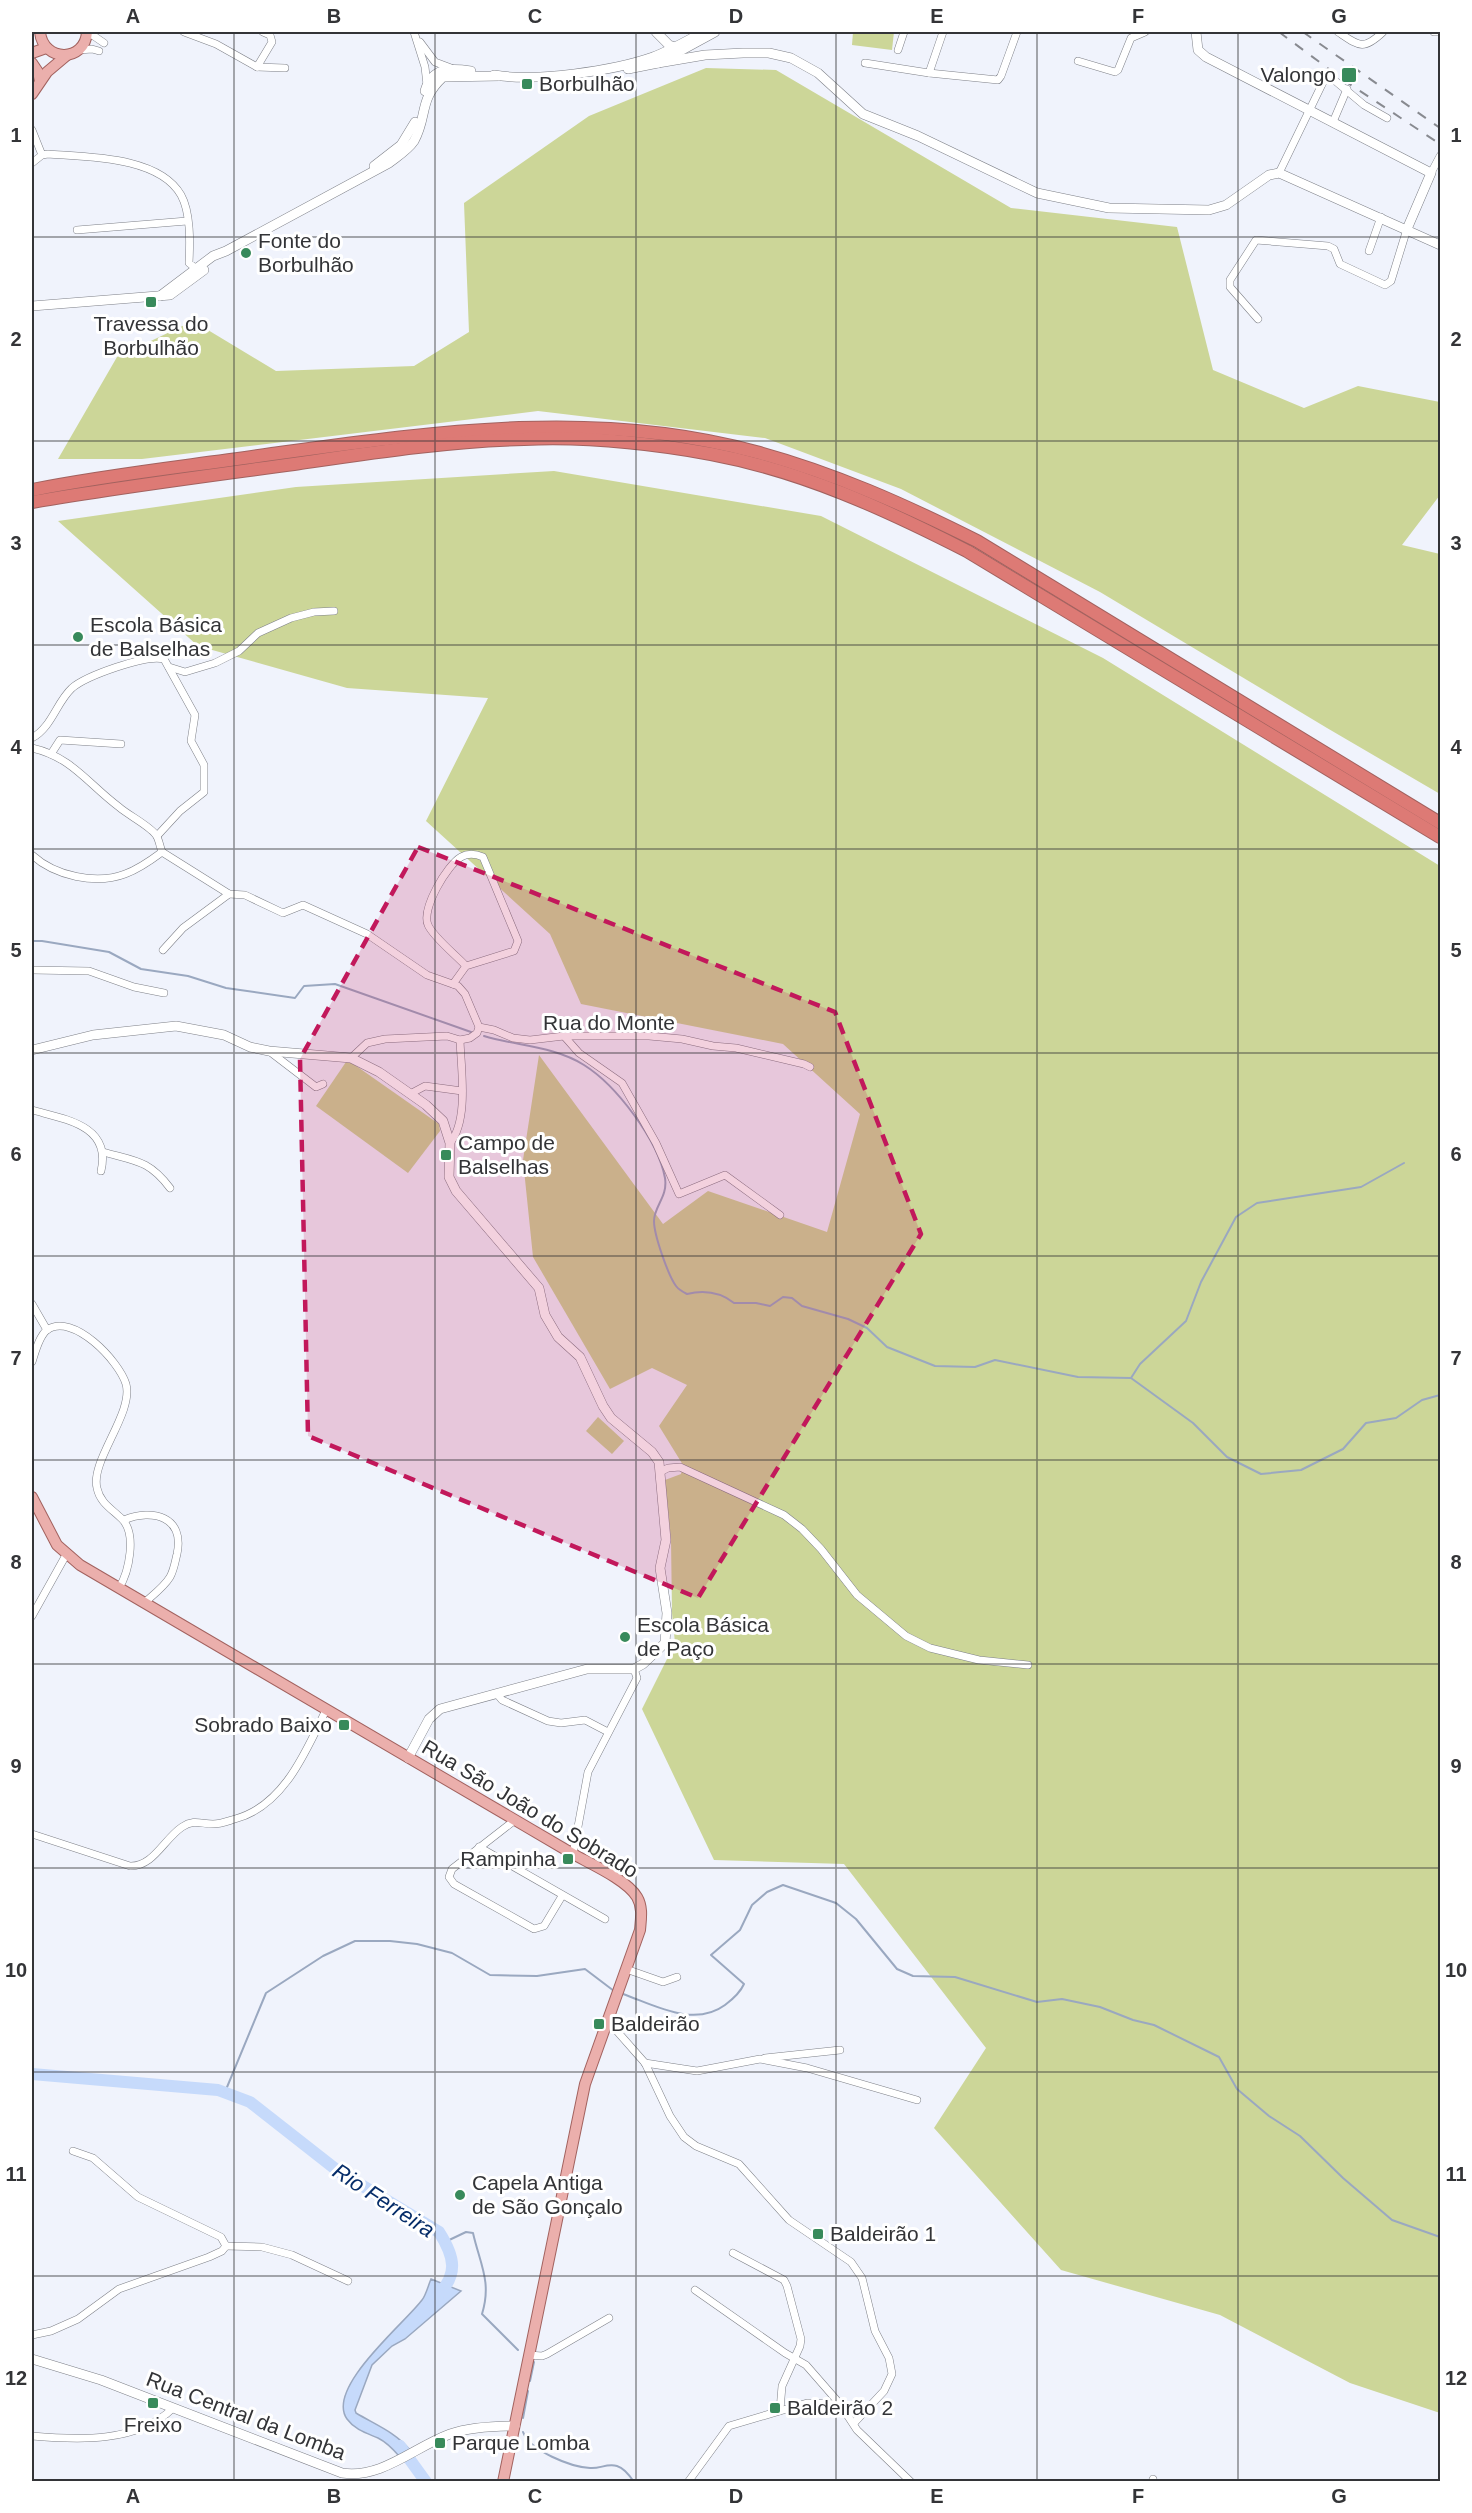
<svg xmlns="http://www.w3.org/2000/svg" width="1472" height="2513" viewBox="0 0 1472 2513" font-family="Helvetica,sans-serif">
<rect width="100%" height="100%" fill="#f0f3fc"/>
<g fill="#ccd698">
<path d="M853,32H894L892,50L852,45Z"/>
<path d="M706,68L776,70L1011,208L1177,227L1213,370L1304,408L1358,386L1440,402V495L1402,545L1440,554V794L1327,728L1100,592L901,489L765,438L538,411L142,459H58L117,357L193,321L276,371L414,366L469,332L464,203L589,116Z"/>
<path d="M554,471L821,516L1103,658L1440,866V2413L1350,2383L1220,2315L1061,2270L934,2128L986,2048L844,1864L714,1860L642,1709L675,1643L672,1613L671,1540L665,1480L681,1474L683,1465L659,1426L687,1385L652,1368L610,1389L533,1257L523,1160L539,1055L663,1224L708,1191L827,1232L860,1114L783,1044L581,1004L550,934L426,821L488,698L347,688L198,646L58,521L296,487Z"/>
<path d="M346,1062L352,1063L439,1124L440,1131L408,1173L316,1106Z"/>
<path d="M598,1417L624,1441L612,1454L586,1431Z"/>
</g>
<path fill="#c6dafb" stroke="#9aa8c0" stroke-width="1.5" d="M431,2279L461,2291L405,2339L392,2346L372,2365L355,2410L356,2413C376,2425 395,2432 410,2450L399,2456C393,2449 386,2442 378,2438C366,2433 355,2430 347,2419C325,2388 405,2323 422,2300C426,2295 428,2286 431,2279Z"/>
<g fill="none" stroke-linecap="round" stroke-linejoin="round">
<g stroke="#9aa8c0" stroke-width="2">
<path d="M32,941H42L109,952L141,969L188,976L226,988L295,998L304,986L335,984L471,1032"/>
<path d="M484,1036C516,1046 554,1046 584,1065C616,1085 658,1140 665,1178C668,1197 654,1206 654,1221C654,1235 668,1275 676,1286C679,1290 683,1292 687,1294C704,1290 720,1292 734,1303H756L770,1306L783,1297L792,1298L802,1306L848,1319L867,1328L887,1347L935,1366L975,1367L995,1360L1078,1377L1131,1378L1193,1423L1227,1457L1261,1474L1301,1470L1343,1449L1366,1423L1396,1418L1422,1400L1440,1395"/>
<path d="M1131,1378L1140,1364L1186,1321L1201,1282L1236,1217L1257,1203L1361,1187L1404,1163"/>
<path d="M623,1994C654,2005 694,2028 725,2005C733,1999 740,1993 744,1984L711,1955L740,1930L752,1905L767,1892L783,1885L836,1903L856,1919L897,1969L913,1976L955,1977L1037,2002L1062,1999L1100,2007L1133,2020L1154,2025L1219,2057L1237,2089L1269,2116L1300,2136L1343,2178L1392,2220L1440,2237"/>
<path d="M225,2092L266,1993L323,1956L355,1941H390L417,1944L452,1953L490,1975L537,1976L585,1969L614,1991"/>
<path d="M445,2242L466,2232L473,2233C480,2264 492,2282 482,2314L518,2350"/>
<path d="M530,2381L534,2362"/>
<path d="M523,2418L528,2391"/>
<path d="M523,2432C530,2451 571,2467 590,2468C600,2469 607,2463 617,2466C624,2468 630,2476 634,2482"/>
</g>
<g stroke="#c6dafb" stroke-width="12">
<path d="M32,2074L218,2090L250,2102L338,2171L439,2232C455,2257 459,2275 436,2297"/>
<path d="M400,2446L426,2482"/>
</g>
<g stroke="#7e8088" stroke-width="8">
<g id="street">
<path d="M88,32L104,43"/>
<path d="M184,32L216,44L257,67L285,68"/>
<path d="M414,32L425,67L427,85"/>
<path d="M1338,32C1359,46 1363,51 1383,32"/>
<path d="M1434,32H1440"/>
<path d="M420,42L435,62L451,68"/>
<path d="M79,50L92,49L99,51"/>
<path d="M898,50L904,32"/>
<path d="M1078,61L1115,72L1118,70L1131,38L1145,32"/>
<path d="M865,63L929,73L998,80L1001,76L1017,32"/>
<path d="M257,67L272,42L270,35L263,32"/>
<path d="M929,73L943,32"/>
<path d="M1333,122L1347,89"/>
<path d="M32,130L42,155"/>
<path d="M32,163L42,155L48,154C87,157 159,156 181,195C191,213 190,243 189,263L199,271"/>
<path d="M1279,173L1327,74L1364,105L1387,118"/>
<path d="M1431,173L1440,156"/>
<path d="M77,230L187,221"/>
<path d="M1369,251L1381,217"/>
<path d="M1258,319L1230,287V280L1256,240L1328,246L1334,249L1340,264L1385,285L1391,281L1407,229"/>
<path d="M169,667L185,672L215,663L239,651L258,633L291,618L314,612L334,611"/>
<path d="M32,738C52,727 56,703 72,688C86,676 146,654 164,659L195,715L191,741L204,765V792L180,811L157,836"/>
<path d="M32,748C72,757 88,784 119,807C128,815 150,826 156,835C159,839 160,847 162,852"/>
<path d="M51,754L60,740L121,744"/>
<path d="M162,852L229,894L245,895L283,913L303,905L367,934L427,975L458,986L465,994L479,1027L477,1033L470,1038L460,1040L447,1036L385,1039L367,1043L351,1058"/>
<path d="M32,855C55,876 96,885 125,874C139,869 150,861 162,852"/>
<path d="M163,950L183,928L229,894"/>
<path d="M32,970L89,971L134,987L164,993"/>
<path d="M453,984L466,966L514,951L518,941L483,857C476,854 468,853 461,857C447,865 421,909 428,925C434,938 456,955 466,966"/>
<path d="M479,1027L494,1030L513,1038L530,1040L564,1036H649L682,1039L713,1046L736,1048L804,1064L810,1067"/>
<path d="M564,1036L579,1053L622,1083L656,1143L679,1194L725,1175L780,1215"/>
<path d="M269,1051L316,1087L323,1084"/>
<path d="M410,1094L425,1086L462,1091"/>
<path d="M32,1110C64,1119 112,1125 101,1171"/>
<path d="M450,1143C469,1120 461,1069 460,1040"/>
<path d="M103,1152C135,1161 149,1160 170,1188"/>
<path d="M32,1304L47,1330"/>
<path d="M32,1362C35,1353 39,1336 47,1330C73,1312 119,1361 126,1384C134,1413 90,1461 97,1488C100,1503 112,1509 122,1519C137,1534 129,1572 119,1588"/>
<path d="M660,1472L668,1468L680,1467L784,1515L802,1529L821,1549L857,1595L906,1636L930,1648L979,1660L1028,1665"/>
<path d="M124,1520C153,1508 185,1517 177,1554C175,1562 174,1570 170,1577C164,1587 153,1595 144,1603"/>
<path d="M32,1616L66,1555"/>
<path d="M497,1694L502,1700L548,1721L561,1723L585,1720L608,1732"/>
<path d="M515,1820L452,1869L449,1877L454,1884L534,1929L544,1926L562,1896"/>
<path d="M32,1834L130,1866C153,1867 164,1839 182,1827C194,1819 201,1824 213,1824C220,1824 228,1821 235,1819C284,1806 306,1751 326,1710"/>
<path d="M479,1847L605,1919"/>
<path d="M573,1854L588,1772L637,1678L634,1669"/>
<path d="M626,1969L663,1982L677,1977"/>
<path d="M608,2021L645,2063L670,2116L684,2137L696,2146L739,2164L789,2220L851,2262L862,2278L875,2331L889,2358L892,2374L884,2391L854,2423"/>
<path d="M765,2058L840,2050"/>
<path d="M645,2063L697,2071L760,2059L807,2068L917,2100"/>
<path d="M73,2151L93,2158L138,2197L221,2237L226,2246"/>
<path d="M226,2246L262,2247L292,2255L348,2281"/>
<path d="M733,2253L784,2280L787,2286L801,2339L800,2346L782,2386L780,2410"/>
<path d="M695,2290L785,2353L806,2365L840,2404"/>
<path d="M32,2335L51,2331L78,2319L119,2289L209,2257L222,2251L226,2246"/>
<path d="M529,2355L542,2356L547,2354L609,2318"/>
<path d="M32,2436C78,2440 138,2443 173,2408"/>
<path d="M688,2482L729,2426L807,2403L840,2404L857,2430L911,2482"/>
<path d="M1152,2482L1153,2479"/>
</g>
</g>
<g stroke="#7e8088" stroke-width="10">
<g id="secondary">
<path d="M656,32L669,45L677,48"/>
<path d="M1196,32L1198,50L1206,57L1431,173L1407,229"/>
<path d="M658,63L705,55L743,53H769L791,58L818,73L863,114L918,136L1037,193L1109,208L1209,210L1226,205L1269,175L1279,173L1440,245"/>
<path d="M628,69L658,63L715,32"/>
<path d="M494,75C536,82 613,71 653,57C671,50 687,41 703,32"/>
<path d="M425,91C432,67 450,68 471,71"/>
<path d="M374,166L401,145L415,122"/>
<path d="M160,296L213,256L226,251L389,163C398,156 408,150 414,141C428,116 418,100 443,77L499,76"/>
<path d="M32,306L170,295L204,270"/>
<path d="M32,1050L93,1035L176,1026L224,1035L250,1047L269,1051L351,1058L379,1072L426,1105L443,1121L450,1143L449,1177L456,1191L539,1288L545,1315L558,1337L580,1357L603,1406L611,1418L652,1452L659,1462L666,1540L660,1568L667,1613L665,1643L643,1664L634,1669H587L440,1709L429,1719L408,1758"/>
<path d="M32,2359L101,2380L342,2473C382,2479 414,2447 450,2434C470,2427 493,2426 515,2426"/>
</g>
</g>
<g stroke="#a2625f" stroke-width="12">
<g id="primary">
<path d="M40,32C43,62 85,63 87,32"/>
<path d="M32,53L46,48"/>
<path d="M32,63L38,72L40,81"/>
<path d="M32,94L47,72L66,56"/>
<path d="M32,1497L57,1545L80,1565L573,1854C591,1864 627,1880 637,1897C643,1907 641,1919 640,1930L585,2084L503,2482"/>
</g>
</g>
<g stroke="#a2625f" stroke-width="14">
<g id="highway">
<path d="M32,490C111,474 192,466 272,454C432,432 597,408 756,452C834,473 905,505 977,541L1440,823"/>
<path d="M32,502C119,487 206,476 294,464C370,453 447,441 524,439C586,436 650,443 711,454C802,471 885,509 967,551L1440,837"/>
</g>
</g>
<use href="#street" stroke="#fff" stroke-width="7"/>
<use href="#secondary" stroke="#fff" stroke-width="9"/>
<use href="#primary" stroke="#ebafac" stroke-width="10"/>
<use href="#highway" stroke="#dd7a75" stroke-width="12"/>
<g stroke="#888a90" stroke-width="2" stroke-dasharray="10 10" stroke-linecap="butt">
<path d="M1279,32L1345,81L1440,144"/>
<path d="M1303,32L1440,128"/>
</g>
</g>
<path fill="#c2185b" fill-opacity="0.2" stroke="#c2185b" stroke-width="4.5" stroke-dasharray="12 8" stroke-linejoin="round" d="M418,847L835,1012L921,1234L698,1598L308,1436L300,1059Z"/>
<path fill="none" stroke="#333437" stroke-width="1.5" stroke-opacity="0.55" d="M234,32V2482M435,32V2482M636,32V2482M836,32V2482M1037,32V2482M1238,32V2482M32,237H1440M32,441H1440M32,645H1440M32,849H1440M32,1053H1440M32,1256H1440M32,1460H1440M32,1664H1440M32,1868H1440M32,2072H1440M32,2276H1440"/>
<g fill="#388a5b" stroke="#fff" stroke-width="2">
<rect x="1341" y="67" width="16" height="16" rx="3"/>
<rect x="521" y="78" width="12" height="12" rx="3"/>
<circle cx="246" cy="253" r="6"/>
<rect x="145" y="296" width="12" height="12" rx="3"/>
<circle cx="78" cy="637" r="6"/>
<rect x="440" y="1149" width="12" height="12" rx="3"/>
<circle cx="625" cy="1637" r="6"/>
<rect x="338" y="1719" width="12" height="12" rx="3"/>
<rect x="562" y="1853" width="12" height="12" rx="3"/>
<rect x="593" y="2018" width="12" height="12" rx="3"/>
<circle cx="460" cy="2195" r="6"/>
<rect x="812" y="2228" width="12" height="12" rx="3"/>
<rect x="147" y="2397" width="12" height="12" rx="3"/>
<rect x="769" y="2402" width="12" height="12" rx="3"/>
<rect x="434" y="2437" width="12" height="12" rx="3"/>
</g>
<g text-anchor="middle" stroke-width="6" stroke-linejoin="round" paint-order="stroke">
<g font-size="21" fill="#333437" stroke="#fff" text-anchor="start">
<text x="1336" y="82" text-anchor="end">Valongo</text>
<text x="539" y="91">Borbulhão</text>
<text x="258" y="248">Fonte do<tspan x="258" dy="24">Borbulhão</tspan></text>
<text x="151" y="331" text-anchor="middle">Travessa do<tspan x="151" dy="24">Borbulhão</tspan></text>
<text x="90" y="632">Escola Básica<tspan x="90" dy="24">de Balselhas</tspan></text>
<text x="458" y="1150">Campo de<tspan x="458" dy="24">Balselhas</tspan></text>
<text x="637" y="1632">Escola Básica<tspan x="637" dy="24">de Paço</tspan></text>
<text x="332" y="1732" text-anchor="end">Sobrado Baixo</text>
<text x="556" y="1866" text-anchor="end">Rampinha</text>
<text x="611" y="2031">Baldeirão</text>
<text x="472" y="2190">Capela Antiga<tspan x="472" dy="24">de São Gonçalo</tspan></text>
<text x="830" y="2241">Baldeirão 1</text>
<text x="787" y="2415">Baldeirão 2</text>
<text x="153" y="2432" text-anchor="middle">Freixo</text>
<text x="452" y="2450">Parque Lomba</text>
</g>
<g font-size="21" fill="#333437" stroke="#fff">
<text x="609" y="1030">Rua do Monte</text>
<text transform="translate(530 1809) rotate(31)" y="7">Rua São João do Sobrado</text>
<text transform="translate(246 2416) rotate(21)" y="7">Rua Central da Lomba</text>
</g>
<g font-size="22" font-style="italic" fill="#062d69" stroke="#fff">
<text transform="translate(384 2200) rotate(33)" y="8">Rio Ferreira</text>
</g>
</g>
<rect width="1472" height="2513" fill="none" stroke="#ffffff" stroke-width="66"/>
<rect x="33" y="33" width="1406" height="2447" fill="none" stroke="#333437" stroke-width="2"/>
<g font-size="20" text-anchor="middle" font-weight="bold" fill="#333437">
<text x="133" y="23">A</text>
<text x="334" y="23">B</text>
<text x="535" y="23">C</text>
<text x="736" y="23">D</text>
<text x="937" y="23">E</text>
<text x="1138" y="23">F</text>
<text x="1339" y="23">G</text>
<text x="16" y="142">1</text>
<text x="1456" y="142">1</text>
<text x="16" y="346">2</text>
<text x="1456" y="346">2</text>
<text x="16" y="550">3</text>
<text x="1456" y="550">3</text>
<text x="16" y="754">4</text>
<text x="1456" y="754">4</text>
<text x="16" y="957">5</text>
<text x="1456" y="957">5</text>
<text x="16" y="1161">6</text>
<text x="1456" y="1161">6</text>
<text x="16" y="1365">7</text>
<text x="1456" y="1365">7</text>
<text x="16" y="1569">8</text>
<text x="1456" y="1569">8</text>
<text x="16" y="1773">9</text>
<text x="1456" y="1773">9</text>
<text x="16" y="1977">10</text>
<text x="1456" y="1977">10</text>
<text x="16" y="2181">11</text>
<text x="1456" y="2181">11</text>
<text x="16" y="2385">12</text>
<text x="1456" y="2385">12</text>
<text x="133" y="2503">A</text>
<text x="334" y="2503">B</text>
<text x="535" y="2503">C</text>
<text x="736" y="2503">D</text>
<text x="937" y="2503">E</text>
<text x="1138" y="2503">F</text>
<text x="1339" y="2503">G</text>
</g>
</svg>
